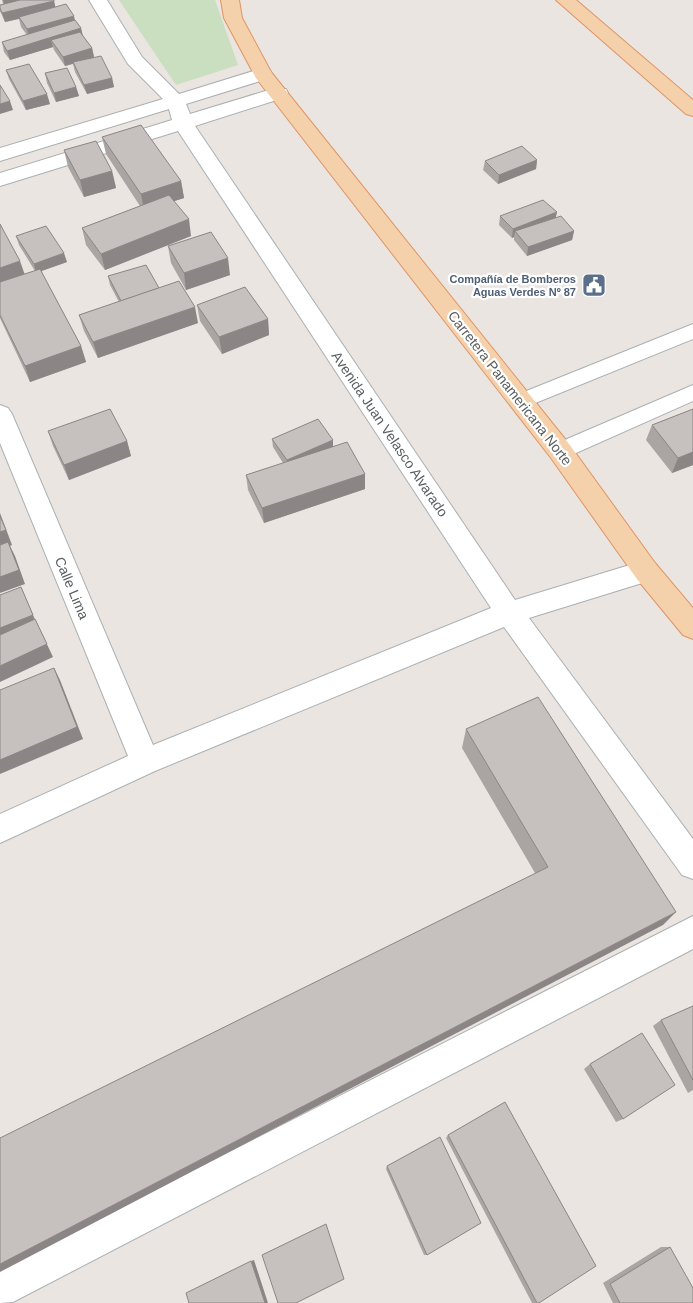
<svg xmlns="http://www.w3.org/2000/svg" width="693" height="1303" viewBox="0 0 693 1303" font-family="Arial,sans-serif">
<rect width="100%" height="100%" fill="#eae5e0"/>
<path fill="#cadfbf" d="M119,0H215L238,65L176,85Z"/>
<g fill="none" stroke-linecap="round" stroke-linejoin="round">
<g stroke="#acb0b2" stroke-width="2">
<g id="service">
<path d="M693,324V339L528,406L521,409L514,406L511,401L514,396Z"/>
<path d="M693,385V401L567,457L560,459L553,457L549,451L553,445Z"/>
</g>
</g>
<g stroke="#acb0b2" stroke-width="2">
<g id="minor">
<path d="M89,0H107L142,57L179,94L263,68L270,70L272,74L270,78L186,104L190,114L272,89H286L288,93L286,97L195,126L515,600L646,560L655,563L659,571L655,579L529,618L693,839V879L682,875L504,627L155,771L0,843V814L128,756L0,443V405L8,408L12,414L153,745L491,608L178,131L0,186V173L172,120L169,109L0,161V148L163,99L128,64Z"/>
<path d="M693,916V949L13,1302L0,1303V1269Z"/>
</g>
</g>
<g stroke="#df9465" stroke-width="2">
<g id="primary">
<path d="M221,0H239L242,18L271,72L569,444L655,563L693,608V639L683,635L637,579L551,458L256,78L224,18Z"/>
<path d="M556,0H576L693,100V116L686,114Z"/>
</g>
</g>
<use href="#service" fill="#fff" fill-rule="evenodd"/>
<use href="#minor" fill="#fff" fill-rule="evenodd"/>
<use href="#primary" fill="#f4d0ab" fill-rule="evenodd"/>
</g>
<g fill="#aaa5a3">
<path d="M2,0H54L55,7L75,21L81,28L83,36L92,48L94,57L112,78L114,87L87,94L75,72L73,64L65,66L54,50L53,47L10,60L4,52L2,42L27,35L21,27L19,19L5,22L0,11V5L3,4Z"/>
<path d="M6,70L50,104L26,110L9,79Z"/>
<path d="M45,73L76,87L79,96L56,102L47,83Z"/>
<path d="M102,137L181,181L184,198L174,201L191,236L105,270L86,245L82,228L140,206L106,154Z"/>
<path d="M64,150L112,171L116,188L84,197L68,167Z"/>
<path d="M537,160L536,169L498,184L483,170L485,161Z"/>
<path d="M557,212L555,218L574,231L572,240L527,256L514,240V237L512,238L499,225L500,216Z"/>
<path d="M0,224L24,274L35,271L19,245L16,236L67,262L41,271L81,346L86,362L30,382L0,318Z"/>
<path d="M168,246L230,275L186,290L171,263Z"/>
<path d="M108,276L159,288L198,323L98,358L84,331L79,315L119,302L110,285Z"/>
<path d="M197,305L268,319L269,335L222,354L200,321Z"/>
<path d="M693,409V465L672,473L646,440L652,425Z"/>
<path d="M48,431L127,441L131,456L69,480L53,446Z"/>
<path d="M272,439L333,440V446L365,474V489L264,523L248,490L246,475L283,463L273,447Z"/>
<path d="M466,729L663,925L535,873L462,748Z"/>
<path d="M693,1006V1090L688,1093L653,1026L661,1020Z"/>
<path d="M590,1064L623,1119L616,1122L584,1069Z"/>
<path d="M448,1135L539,1303H532L446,1138Z"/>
<path d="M387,1166L427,1255H424L386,1169Z"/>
<path d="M661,1247H670L693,1303H613L603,1283Z"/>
</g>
<g fill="#8b8685">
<path d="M3,0H45L5,8Z"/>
<path d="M54,1L56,10L5,22L2,13Z"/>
<path d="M74,16L76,25L29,38L27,29Z"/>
<path d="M81,28L83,38L51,40L53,47L10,60L7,51Z"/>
<path d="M92,48L94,57L65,66L63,57Z"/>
<path d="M112,78L114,87L87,94L84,85Z"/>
<path d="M76,87L79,96L56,102L54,93Z"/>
<path d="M47,94L50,104L26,110L23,101Z"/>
<path d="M10,101L13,110L0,114V104Z"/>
<path d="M537,160L536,169L498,184L499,175Z"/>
<path d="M112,171L116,188L84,197L80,180Z"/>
<path d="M181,181L184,198L144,211L141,194Z"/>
<path d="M557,212L555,221L515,231L514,237L512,238L513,229Z"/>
<path d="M189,219L191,236L105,270L101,254Z"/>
<path d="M574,231L572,240L527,256L528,247Z"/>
<path d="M64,253L67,262L36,273L34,264Z"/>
<path d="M228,258L230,275L186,290L184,273Z"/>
<path d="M20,261L26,278L0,286V268Z"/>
<path d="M195,307L198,323L98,358L93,342Z"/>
<path d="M268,319L269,335L222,354L219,337Z"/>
<path d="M81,346L86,362L30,382L25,366Z"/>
<path d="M333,440V448L288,469L287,460Z"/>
<path d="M127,441L131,456L69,480L64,465Z"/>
<path d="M693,452V465L672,473L678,458Z"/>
<path d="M365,474V489L264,523L262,508Z"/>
<path d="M0,513L12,545L10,546L15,556L25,584L0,593Z"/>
<path d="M21,587L36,622L0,637V628Z"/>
<path d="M35,619L53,657L0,682V666Z"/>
<path d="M54,668L60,680L83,739L0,774V760Z"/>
<path d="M676,912L663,925L0,1272V1264Z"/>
<path d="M254,1260L268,1303H265L251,1261Z"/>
</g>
<g fill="#c6c0be" stroke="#8b8685">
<path d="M20,0H54V1L2,13L0,8V5Z"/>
<path d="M66,4L74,16L27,29L19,17Z"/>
<path d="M75,20L81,28L7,51L2,42Z"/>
<path d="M80,32L92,48L63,57L51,40Z"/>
<path d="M101,56L112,78L84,85L73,62Z"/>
<path d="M29,64L47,94L23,101L6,70Z"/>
<path d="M67,68L76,87L54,93L45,73Z"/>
<path d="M0,85L10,101L0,104Z"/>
<path d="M141,125L181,181L141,194L102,137Z"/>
<path d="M96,141L112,171L80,180L64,150Z"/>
<path d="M522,146L537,160L499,175L485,161Z"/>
<path d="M169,195L189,219L101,254L82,228Z"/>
<path d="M543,200L557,212L513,229L500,216Z"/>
<path d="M561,216L574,231L528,247L515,231Z"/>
<path d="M0,224L20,261L0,268Z"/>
<path d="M46,226L64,253L34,264L16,236Z"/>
<path d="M211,232L228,258L184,273L168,246Z"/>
<path d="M146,265L159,288L121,301L108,276Z"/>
<path d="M40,269L81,346L25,366L0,315V282Z"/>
<path d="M179,281L195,307L93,342L79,315Z"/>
<path d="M245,287L268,319L219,337L197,305Z"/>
<path d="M110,409L127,441L64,465L48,431Z"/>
<path d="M693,409V452L678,458L652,425Z"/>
<path d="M318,419L333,440L287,460L272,439Z"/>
<path d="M347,442L365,474L262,508L246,475Z"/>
<path d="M0,516L6,530L0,532Z"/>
<path d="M8,542L19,570L0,577V545Z"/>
<path d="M21,587L33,615L0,628V595Z"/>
<path d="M35,619L47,644L0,666V635Z"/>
<path d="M54,668L77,727L0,760V690Z"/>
<path d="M538,697L676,912L0,1264V1138L548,867L466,729Z"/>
<path d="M693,1006V1080L661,1020Z"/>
<path d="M642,1033L675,1085L623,1119L590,1064Z"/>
<path d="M505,1102L596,1266L539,1303H537L448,1135Z"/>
<path d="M440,1137L481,1223L427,1255L387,1166Z"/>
<path d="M326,1224L344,1279L296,1303H278L262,1255Z"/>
<path d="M670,1247L693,1288V1303H620L610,1284Z"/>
<path d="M251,1261L265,1303H189L186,1293Z"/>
</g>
<defs>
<g id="civic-square" transform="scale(1.25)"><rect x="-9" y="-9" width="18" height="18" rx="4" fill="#5c6f8a" stroke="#fff"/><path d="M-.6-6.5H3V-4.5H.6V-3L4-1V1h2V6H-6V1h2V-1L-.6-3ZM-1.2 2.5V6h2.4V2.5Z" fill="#fff"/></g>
</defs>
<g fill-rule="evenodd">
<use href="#civic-square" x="594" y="285"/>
</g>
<g text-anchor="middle" stroke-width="4.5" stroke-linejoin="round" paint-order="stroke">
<g font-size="11" font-weight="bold" fill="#4e5e75" stroke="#fff" text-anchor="end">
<text x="576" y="283">Compañía de Bomberos<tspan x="576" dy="13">Aguas Verdes Nº 87</tspan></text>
</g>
<g font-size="14" fill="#595e60" stroke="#fff">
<text transform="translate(510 388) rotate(52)" y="5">Carretera Panamericana Norte</text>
<text transform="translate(390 434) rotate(56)" y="5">Avenida Juan Velasco Alvarado</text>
<text transform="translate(72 588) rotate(67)" y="5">Calle Lima</text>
</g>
</g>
</svg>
